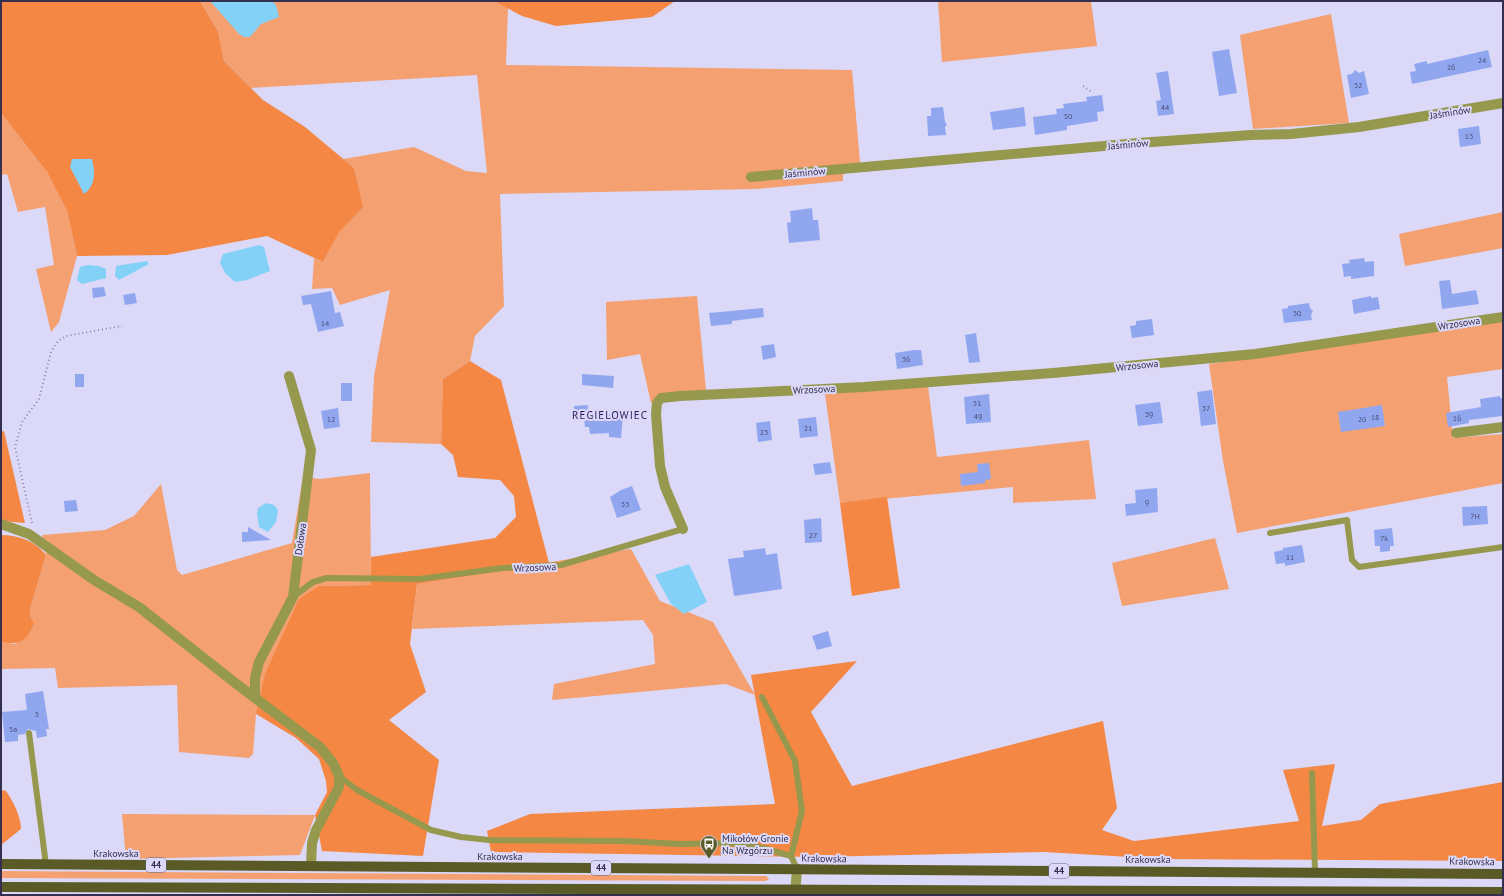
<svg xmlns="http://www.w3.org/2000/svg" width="1504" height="896" viewBox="0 0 1504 896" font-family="'PT Sans',sans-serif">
<rect width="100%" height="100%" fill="#dbd8f8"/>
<g fill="#f4a070">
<path d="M200,1H494L508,8L506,65L852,70L860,162L843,175V181L756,189L500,194L504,306L475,336L470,361L443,379L441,444L371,442L374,376L390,290L340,305L332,288L312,289L314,258L323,262L339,231L362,207L354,168L343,159L414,147L466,171L487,173L477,75L251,88L224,61L218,31Z"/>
<path d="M938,1H1091L1097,46L942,62Z"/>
<path d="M1331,14L1349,123L1253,129L1240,35Z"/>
<path d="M1,113L47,172L67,211L77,256L59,322L51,332L36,269L54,265L45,207L18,212L7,174L1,175Z"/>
<path d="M1503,212V248L1405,266L1399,234Z"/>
<path d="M697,296L706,390L651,403L640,354L607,360L606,302Z"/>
<path d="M1503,321V369L1447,377L1453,438L1503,434V483L1237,533L1223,461L1209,364Z"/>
<path d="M928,386L937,457L1089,440L1096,499L1013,503V487L840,503L825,394Z"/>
<path d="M370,473L371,585L319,586L256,714L253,754L249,758L179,752L177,685L58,688L55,668L1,669V642L16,644L30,617V609L46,555L42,535L105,530L134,516L161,484L177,570L182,575L292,543L303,477L320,479Z"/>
<path d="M1215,538L1229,589L1122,606L1112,563Z"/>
<path d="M631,549L660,601L713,622L755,695L726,684L552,700L554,684L655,664L653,635L643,620L412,629L417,584Z"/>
<path d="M122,814L315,815L300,855L126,859Z"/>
<path d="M1,871L766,876L769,879L766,881L1,878Z"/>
</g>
<g fill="#f48743">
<path d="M1,1H200L218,31L224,61L263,100L305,127L354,168L363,207L339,232L323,262L267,236L167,255L77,256L67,211L47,172L1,113Z"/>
<path d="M494,1H675L652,17L556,26L522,16Z"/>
<path d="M470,361L501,380L549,563L417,584L410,644L426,692L389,720L439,760L423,856L322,851L315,815L327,792L326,781L319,759L296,738L256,714L265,674L299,599L319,586L371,585V557L495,538L516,517L514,496L500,480L458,477L453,455L441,444L443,379Z"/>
<path d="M4,431L25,523L1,521V432Z"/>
<path d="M887,497L900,588L852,596L840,503Z"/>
<path d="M1,535C19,535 35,541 46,555L30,609V617L34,623C26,642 21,645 1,642Z"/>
<path d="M857,661L811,712L852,786L1103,721L1117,808L1102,830L1134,841L1299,821L1283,770L1335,764L1322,826L1361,820L1380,804L1503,782V861L1165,859L1044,852L816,857L491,852L487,831L530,814L775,804L751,675Z"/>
<path d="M1,790L6,791C13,801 21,817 21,829L1,845Z"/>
</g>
<g fill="#83d1f6">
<path d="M210,1H272L276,5L279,17L261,24L250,37H244L239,34Z"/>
<path d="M72,159H92C95,172 96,185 84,194L70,167Z"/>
<path d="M259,245L264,247L270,271L247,280L235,282L225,273L220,263L223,254Z"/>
<path d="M147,261L149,264L119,280L115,276L116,266Z"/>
<path d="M88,265L99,266L106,269V278L82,284L77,280L80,267Z"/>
<path d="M266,503L274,505L278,510L276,522L268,532L259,527L257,514L258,508Z"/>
<path d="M689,564L707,602L684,614L671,604L655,575Z"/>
</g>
<g fill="#90a7f0">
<path d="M1229,49L1237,93L1219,96L1212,52Z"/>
<path d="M1488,50L1492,67L1412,84L1410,72L1416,71L1414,64L1427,61V64Z"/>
<path d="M1355,70L1359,73L1364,71L1369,94L1351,98L1347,75L1352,74Z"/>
<path d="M1168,71L1174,114L1158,116L1156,101L1161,100L1156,73Z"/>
<path d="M1102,95L1104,111L1097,112L1098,121L1067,126V130L1035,135L1033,117L1057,114L1056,109L1064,108L1063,104L1087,101L1086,97Z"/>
<path d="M943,107L945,122L947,125L945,127L946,135L928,136L927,116H931V108Z"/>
<path d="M1024,107L1026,126L993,130L990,112Z"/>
<path d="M1479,126L1481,144L1460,147L1458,129Z"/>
<path d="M812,208L813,220H818L820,240L789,243L787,223L791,222L790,211Z"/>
<path d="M1364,258L1365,262L1374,261V276L1351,279V276L1344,277L1342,264L1350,263L1349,260Z"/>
<path d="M1450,280L1452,294L1476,290L1479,304L1442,309L1439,281Z"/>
<path d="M104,287L106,296L93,298L92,288Z"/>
<path d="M331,291L335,313L340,312L344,326L318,332L311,304L303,305L301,296Z"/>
<path d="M135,293L137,303L125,305L123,295Z"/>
<path d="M1371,296V298L1378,297L1380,309L1354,314L1352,300Z"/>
<path d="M1309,303L1310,308L1313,311L1311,315L1312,320L1284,323L1282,309L1288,308V306Z"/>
<path d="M763,308L764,317L732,321V324L711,326L709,313Z"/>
<path d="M1152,319L1154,335L1132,338L1130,326L1136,325V321Z"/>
<path d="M976,333L980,362L969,363L965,335Z"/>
<path d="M774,344L776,357L763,360L761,346Z"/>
<path d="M914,350H921L923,365L897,369L895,353Z"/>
<rect x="75" y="374" width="9" height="13"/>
<path d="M582,374L614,376L613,388L582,385Z"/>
<rect x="341" y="383" width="11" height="18"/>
<path d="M1212,390L1216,424L1201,426L1197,392Z"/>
<path d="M989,394L991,422L966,424L964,397Z"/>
<path d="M1500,396V398H1503L1502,416L1469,420V423L1448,427L1446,413L1481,407L1480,399Z"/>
<path d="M1160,402L1163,423L1138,426L1135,405Z"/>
<path d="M588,405L587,412L623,415L621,438L609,437V433L590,434L589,427H585L584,418L574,419V406Z"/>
<path d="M1382,405L1385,426L1341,432L1338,412Z"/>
<path d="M338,408L340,427L324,429L321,411Z"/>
<path d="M816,417L818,436L800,438L798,419Z"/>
<path d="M770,421L772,440L758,442L756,423Z"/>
<path d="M830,462L832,473L815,475L813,464Z"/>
<path d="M989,463L991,479L985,480V483L961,486L960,474L978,472L977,464Z"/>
<path d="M632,486L641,510L617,518L610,497L621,490Z"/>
<path d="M1157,488L1158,512L1126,516L1125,504L1136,503L1135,490Z"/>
<path d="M76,500L78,511L65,512L64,501Z"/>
<path d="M1487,506L1488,524L1463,526L1462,507Z"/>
<path d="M821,518L822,542L805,543L804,520Z"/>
<path d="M248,527L271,540L242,542V532H248Z"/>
<path d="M1392,528L1394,546H1390V551L1380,552V546H1375L1374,530Z"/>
<path d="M1302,545L1305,562L1285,566V563L1276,564L1274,552L1283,550V548Z"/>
<path d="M765,548L766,555L777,553L782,589L734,596L728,559L744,557L743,551Z"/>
<path d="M828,631L832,646L817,650L812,636Z"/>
<path d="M43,691L49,729H46L47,736L37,738L36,731L28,729L25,734L18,735V741L5,742L2,712L27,710L25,694Z"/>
</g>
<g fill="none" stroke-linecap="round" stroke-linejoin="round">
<g stroke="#8c88a8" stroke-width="2" stroke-dasharray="1 3" stroke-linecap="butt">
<path d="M1083,86L1093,93"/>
<path d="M32,523L15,447L22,422L39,399L51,352L58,341L66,336L122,326"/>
<path d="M720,853L734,854"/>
</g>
<g stroke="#96984e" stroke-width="6">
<path d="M1270,533L1347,520L1352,560L1359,567L1503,547"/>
<path d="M293,597L313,582L327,578L419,579L503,568L561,565L683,529"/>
<path d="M762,697L795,761L802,811L791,856L797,869"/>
<path d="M29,733L46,865"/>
<path d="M1312,773L1315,872"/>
<path d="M339,776L357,790L431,830L461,837L489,840L624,841L680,844L730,843L763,848L791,856"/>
</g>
<g stroke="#96984e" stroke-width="10">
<path d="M751,177L1138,143L1251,135L1291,134L1359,127L1503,103"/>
<path d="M1456,433L1503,427"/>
<path d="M1,524L29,534L94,580L139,607L234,682L320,747L333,763L339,776V787L316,830L312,843L311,866"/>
<path d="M683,529L665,487L660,466L656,414L657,403L661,398L680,396L864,387L1053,373L1255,354L1503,317"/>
<path d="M255,697V678L259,662L293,597L311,450L289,376"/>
<path d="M795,895L797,869"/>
</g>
<g stroke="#595a26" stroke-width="10">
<path d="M1,864L1503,874"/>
<path d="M1,887C502,891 1002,888 1503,892"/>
</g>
</g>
<defs>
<g id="bus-pin" transform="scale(0.9)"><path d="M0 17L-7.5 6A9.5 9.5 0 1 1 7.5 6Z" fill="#595a27" stroke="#dbd8f8"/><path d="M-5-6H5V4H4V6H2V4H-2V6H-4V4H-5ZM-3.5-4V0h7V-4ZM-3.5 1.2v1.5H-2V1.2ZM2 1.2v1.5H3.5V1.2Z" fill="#fff"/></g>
</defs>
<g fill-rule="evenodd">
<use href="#bus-pin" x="709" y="844"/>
</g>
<g text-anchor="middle" stroke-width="4" stroke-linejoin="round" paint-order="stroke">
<g font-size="8" fill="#4b4d77">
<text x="1482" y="63">24</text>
<text x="1451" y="70">26</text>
<text x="1358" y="88">32</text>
<text x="1165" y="110">44</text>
<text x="1068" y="119">50</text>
<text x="1469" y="139">13</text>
<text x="1297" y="316">30</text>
<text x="325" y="326">14</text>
<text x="906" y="362">36</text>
<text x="977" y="406">51</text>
<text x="1206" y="411">37</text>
<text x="1149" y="417">39</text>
<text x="978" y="419">49</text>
<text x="1375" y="420">18</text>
<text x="1457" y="421">16</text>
<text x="331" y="422">12</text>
<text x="1362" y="422">20</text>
<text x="808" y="431">21</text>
<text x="764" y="435">23</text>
<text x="1147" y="505">9</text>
<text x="625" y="507">33</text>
<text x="1475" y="519">7H</text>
<text x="813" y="538">27</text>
<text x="1384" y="541">7k</text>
<text x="1290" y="560">11</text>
<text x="37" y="717">5</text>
<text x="13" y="732">5a</text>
</g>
<g fill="#dbd8f8" stroke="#666282" stroke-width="1">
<rect x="146" y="858" width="20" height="14" rx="3"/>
<rect x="591" y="861" width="20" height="14" rx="3"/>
<rect x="1049" y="864" width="20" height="14" rx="3"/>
</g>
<g font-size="9" font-weight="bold" fill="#342f4f">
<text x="156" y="868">44</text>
<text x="601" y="871">44</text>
<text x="1059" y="874">44</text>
</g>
<g font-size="10" fill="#342f4f" stroke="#dbd8f8">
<text transform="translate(1450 112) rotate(-9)" y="4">Jaśminów</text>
<text transform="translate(1128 144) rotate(-5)" y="4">Jaśminów</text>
<text transform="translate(805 172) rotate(-5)" y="4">Jaśminów</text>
<text transform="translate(1459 323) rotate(-9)" y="4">Wrzosowa</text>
<text transform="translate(1137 365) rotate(-6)" y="4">Wrzosowa</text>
<text transform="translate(814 389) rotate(-3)" y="4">Wrzosowa</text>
<text transform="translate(300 539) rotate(-82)" y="4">Dołowa</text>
<text transform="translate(535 567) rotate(-3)" y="4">Wrzosowa</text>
<text x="116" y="857">Krakowska</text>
<text x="500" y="860">Krakowska</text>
<text transform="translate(824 858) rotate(1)" y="4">Krakowska</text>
<text x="1148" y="863">Krakowska</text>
<text transform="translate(1472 861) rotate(1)" y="4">Krakowska</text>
</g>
<g font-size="10" fill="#342f4f" stroke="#dbd8f8" text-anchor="start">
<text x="722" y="842">Mikołów Gronie<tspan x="722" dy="12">Na Wzgórzu</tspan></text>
</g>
<g font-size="11" letter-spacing="1" fill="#2c1b5c" stroke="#dbd8f8">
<text x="610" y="419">REGIELOWIEC</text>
</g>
</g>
<rect width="1504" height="896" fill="none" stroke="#342f4f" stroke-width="4"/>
</svg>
